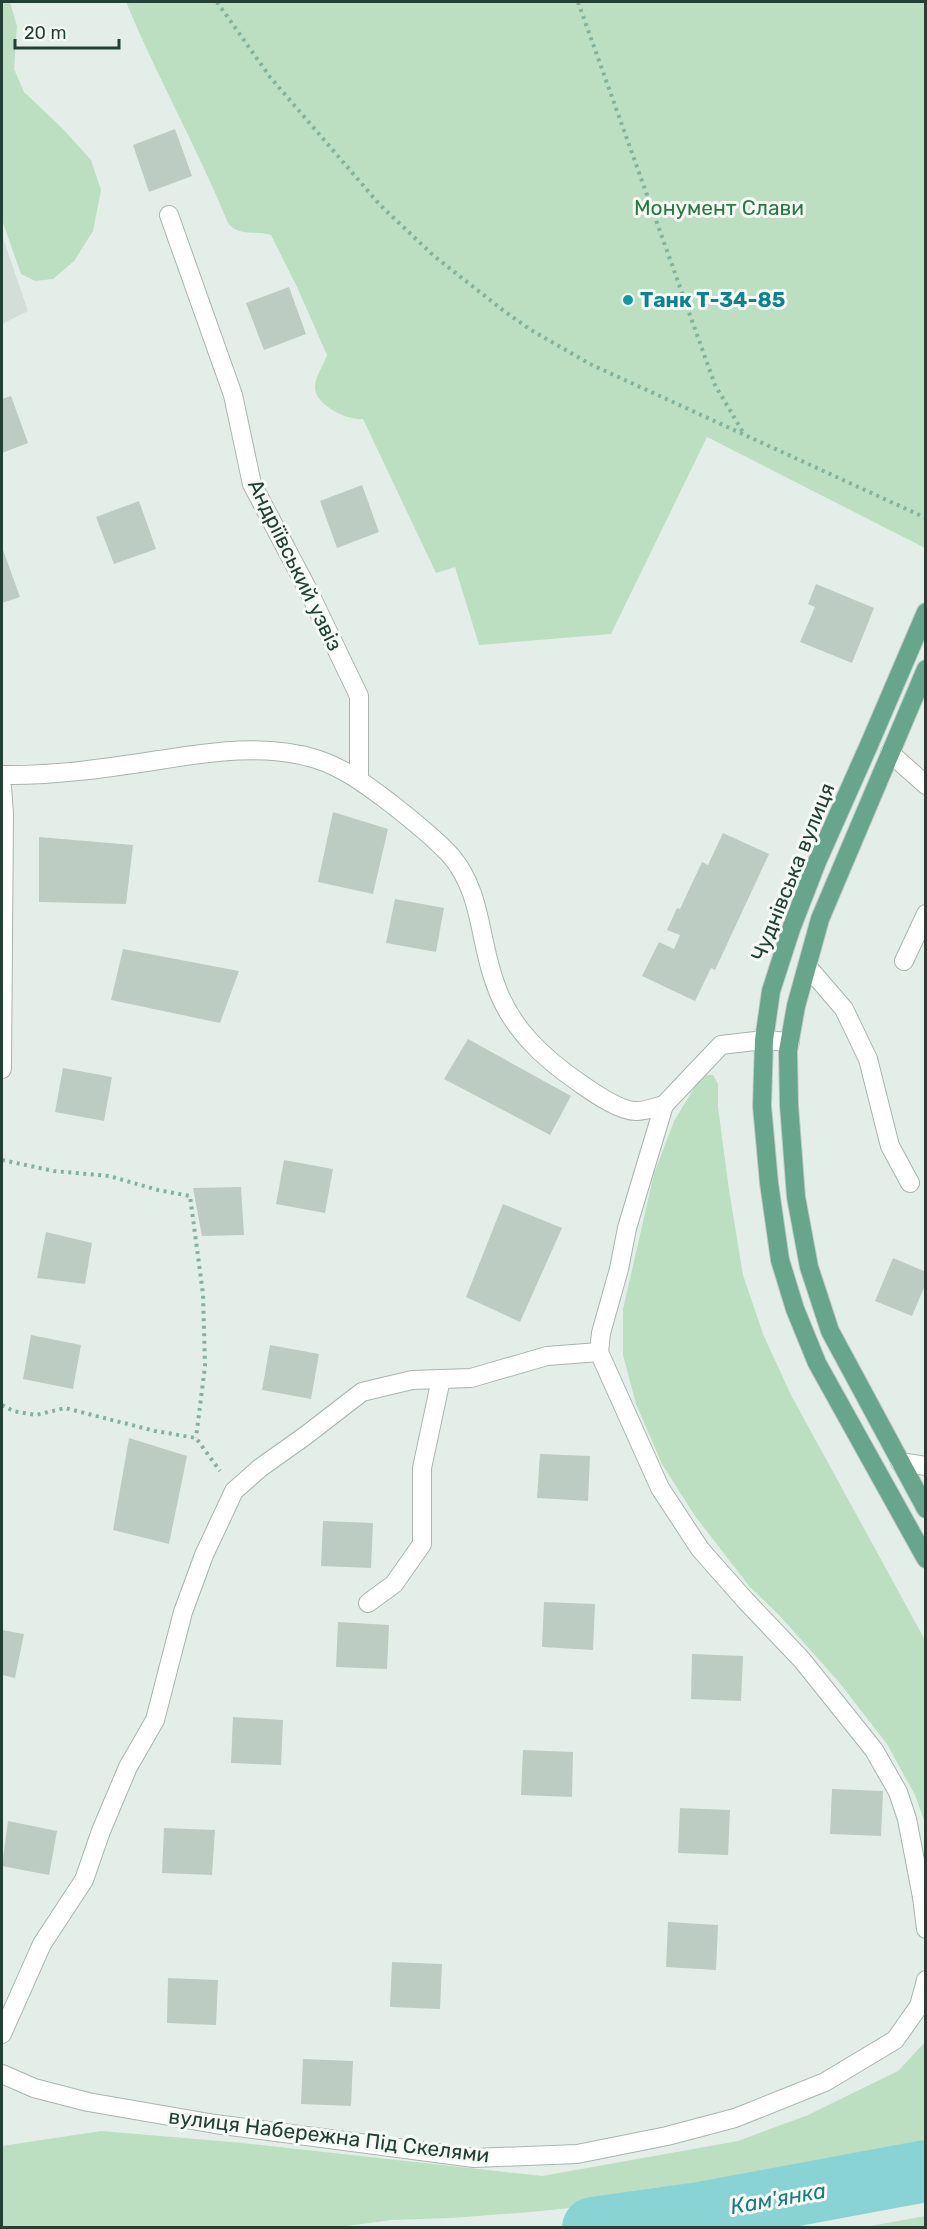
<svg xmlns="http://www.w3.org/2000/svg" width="927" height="2229" viewBox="0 0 927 2229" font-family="Rubik,sans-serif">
<rect width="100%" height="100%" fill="#e4eee8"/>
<path fill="#d2ded7" d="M2,235L28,311L2,324Z"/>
<g fill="#bcdfc1">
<path d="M2,2H10L17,26L14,69L24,92L62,128L91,160L101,190L93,231L74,261L53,279L35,281L21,274L2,220Z"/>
<path d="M126,2H925V548L707,437L611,634L479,645L455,567L436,573L363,419C347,421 314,404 315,387C315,376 324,365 327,355L297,287L271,235C256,230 238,237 228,223C197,147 157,77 126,2Z"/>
<path d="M707,1075H713L718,1084V1107L729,1190L743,1275L763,1334L791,1395L925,1640V1823L915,1795L887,1744L838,1681L780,1616L750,1587L695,1516L662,1464L636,1404L623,1355V1309L654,1174L674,1121L697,1083Z"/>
<path d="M925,2042V2154L906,2153L890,2160L868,2179L842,2186L790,2183L775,2178L723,2192L699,2203L579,2204L570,2208L531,2212L451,2218L392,2220L332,2228L2,2227V2146L101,2131L243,2143L542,2176L738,2141L808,2115L898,2071Z"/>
<path d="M925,2216V2227H865Z"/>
</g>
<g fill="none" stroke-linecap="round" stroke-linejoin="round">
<path stroke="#8ad3d4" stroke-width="62" d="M593,2228L700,2213L926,2171"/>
</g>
<g fill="#bcccc3">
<path d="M175,129L192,176L149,192L133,145Z"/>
<path d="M289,287L306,334L264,350L246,303Z"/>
<path d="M11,396L28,443L2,453V399Z"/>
<path d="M362,485L379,532L337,548L320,501Z"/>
<path d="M139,501L156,549L114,564L96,517Z"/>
<path d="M2,547L20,597L2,603Z"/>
<path d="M816,584L874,608L852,663L800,642L815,607L808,604Z"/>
<path d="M333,812L388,829L373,894L318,882Z"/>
<path d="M723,833L769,854L715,970L711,968L695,1001L642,976L659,942L674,949L680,935L667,930L677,908L680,909L702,862L708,865Z"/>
<path d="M39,837L133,845L126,904L39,902Z"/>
<path d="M395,899L444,908L436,952L386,943Z"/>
<path d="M123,949L239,971L220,1023L111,1000Z"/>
<path d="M468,1039L571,1096L550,1135L444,1079Z"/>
<path d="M63,1068L112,1077L104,1121L55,1112Z"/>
<path d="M284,1160L333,1169L325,1213L276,1204Z"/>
<path d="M241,1187L244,1235L202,1236L193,1188Z"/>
<path d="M503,1204L562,1228L520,1322L466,1297Z"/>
<path d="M46,1232L92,1243L85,1284L37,1278Z"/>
<path d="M893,1258L926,1272V1283L912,1316L875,1301Z"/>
<path d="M31,1335L81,1345L73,1389L23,1379Z"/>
<path d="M270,1345L319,1354L311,1399L262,1390Z"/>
<path d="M129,1438L187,1456L169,1544L113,1530Z"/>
<path d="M540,1454L590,1456L588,1501L537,1498Z"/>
<path d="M323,1521L373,1523L371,1568L321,1566Z"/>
<path d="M544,1602L595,1604L593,1650L542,1647Z"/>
<path d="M338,1622L389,1625L387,1669L336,1667Z"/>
<path d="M2,1630L24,1634L15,1678L2,1675Z"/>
<path d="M692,1654L743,1656L741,1701L691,1699Z"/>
<path d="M233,1717L283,1720L281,1765L231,1763Z"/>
<path d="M523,1750L573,1752L572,1797L521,1795Z"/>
<path d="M832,1789L883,1791L881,1836L830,1834Z"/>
<path d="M680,1808L730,1810L728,1855L678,1853Z"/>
<path d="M8,1821L57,1831L49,1875L2,1866Z"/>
<path d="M164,1828L215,1830L212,1875L162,1873Z"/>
<path d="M668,1922L718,1925L716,1970L666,1967Z"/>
<path d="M392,1962L442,1964L440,2009L390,2007Z"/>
<path d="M168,1978L218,1980L216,2025L167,2023Z"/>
<path d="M303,2059L353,2061L351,2106L301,2104Z"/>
</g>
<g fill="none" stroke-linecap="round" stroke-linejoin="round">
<g stroke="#a6b6ae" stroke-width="20">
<g id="lane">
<path d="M890,753L926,785"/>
<path d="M904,961L926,914"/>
<path d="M807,966L844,1009L868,1059L890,1146L910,1183"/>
<path d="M368,1603L394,1584L422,1544V1468L441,1379"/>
<path d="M2,2034L42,1944L84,1880L101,1831L128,1767L155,1720L183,1612L204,1555L234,1491L260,1468L305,1436L362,1392L412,1380L471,1378L547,1356L599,1352"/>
</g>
</g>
<g stroke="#a6b6ae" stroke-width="20">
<g id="street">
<path d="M169,215L233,395L252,484L308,590L359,696V779"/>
<path d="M2,775C55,776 107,768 159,760C210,752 266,743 316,759C345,768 369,787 393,805C413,821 434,837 451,856C482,892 479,940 495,983C510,1028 543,1058 581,1084C594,1093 621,1112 637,1111C646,1111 656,1107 664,1105"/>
<path d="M2,787L4,814L2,1069"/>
<path d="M790,1042L764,1040L721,1045L664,1105L627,1228L619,1269L601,1333L599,1352L660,1488L700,1549L745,1600L802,1660L874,1750L898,1792L907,1819L922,1897L926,1929"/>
<path d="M900,1462L926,1466"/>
<path d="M2,2074L34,2088L88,2102L215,2124L474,2158L577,2154L667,2136L735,2118L825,2082L895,2040L919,2006L926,1980"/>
</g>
</g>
<g stroke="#c1cac6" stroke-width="20">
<g id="primary">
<path d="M926,612L869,745L817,862L791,929L771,991L764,1040L762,1106L769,1183L780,1260L795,1309L817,1363L926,1559"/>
<path d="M926,669L820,919L796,1006L788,1051L789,1105L796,1197L809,1267L830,1331L926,1509"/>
</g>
</g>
<g stroke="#83b29d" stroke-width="4" stroke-dasharray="3 4.5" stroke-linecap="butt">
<path d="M217,2L270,77L380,205L434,256L504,311L531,330L590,364L926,518"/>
<path d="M578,2L715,385L744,434"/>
<path d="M2,1160L54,1171L109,1176L158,1190L190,1196L203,1294L205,1366L196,1438"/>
<path d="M2,1405L13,1411L36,1415L65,1408L155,1431L196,1438L220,1471"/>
</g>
<use href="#lane" stroke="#fff" stroke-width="18"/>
<use href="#street" stroke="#fff" stroke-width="18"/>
<use href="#primary" stroke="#67a58c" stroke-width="18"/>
</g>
<circle fill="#0f9aa8" stroke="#f5faf6" stroke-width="2" cx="628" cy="300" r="6"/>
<g text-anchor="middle" stroke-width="6" stroke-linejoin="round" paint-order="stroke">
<g font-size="21" fill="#2b793e" stroke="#f5faf6">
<text x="719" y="215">Монумент Слави</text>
</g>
<g font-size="21" font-weight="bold" fill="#0d838f" stroke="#f5faf6" text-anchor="start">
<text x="640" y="307">Танк Т-34-85</text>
</g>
<g font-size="21" fill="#224034" stroke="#f5faf6">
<text transform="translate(295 565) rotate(64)" y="7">Андріївський узвіз</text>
<text transform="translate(793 872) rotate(-68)" y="7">Чуднівська вулиця</text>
<text transform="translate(329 2136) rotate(7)" y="7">вулиця Набережна Під Скелями</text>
</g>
<g font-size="22" font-style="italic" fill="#1a7c7f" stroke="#f5faf6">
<text transform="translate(778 2198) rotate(-10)" y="8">Кам'янка</text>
</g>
</g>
<rect width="927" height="2229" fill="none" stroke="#224034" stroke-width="6"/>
<path d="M15 39v9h104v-9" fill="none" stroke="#224034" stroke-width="3"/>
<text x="24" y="39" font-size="18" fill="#224034" stroke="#f5faf6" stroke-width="4.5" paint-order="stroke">20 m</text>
</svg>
